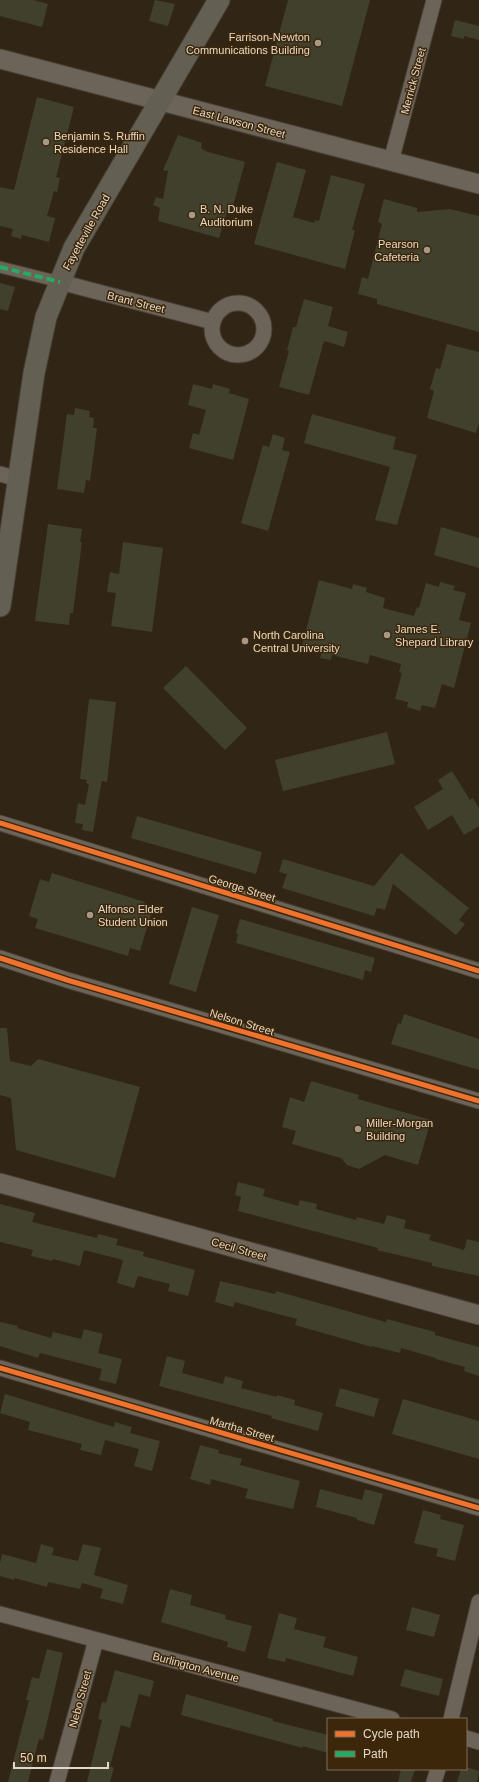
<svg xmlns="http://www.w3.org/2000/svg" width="479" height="1782" viewBox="0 0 479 1782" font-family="Helvetica,sans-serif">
<rect width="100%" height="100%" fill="#312515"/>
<g fill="#41402d">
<path d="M0,0H33L48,4L42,27L0,16Z"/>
<path d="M155,0L175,4L168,26L149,21Z"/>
<path d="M288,0H370L342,106L265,86Z"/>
<path d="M455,20L479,26V40L464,36V39L451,36Z"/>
<path d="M37,97L74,107L56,177L60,178L57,192L54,191L47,216L55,218L49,242L22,235L21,239L11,236L13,229L0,226V187L14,190Z"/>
<path d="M178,135L202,143L201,148L205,151L245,162L233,206L229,205L219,238L158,221L160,208L153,205L156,197L163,199L168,171L163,170Z"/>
<path d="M277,162L306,170L293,217L314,223L315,220L319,221L331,175L365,184L352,230H355L345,269L254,244Z"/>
<path d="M384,199L417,208V212L450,209L479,216V332L377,304V299L358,294L362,277L368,279L382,224L378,222Z"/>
<path d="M0,283L15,287L8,311L0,309Z"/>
<path d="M304,299L333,307L328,326L348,332L344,347L324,341L309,395L279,387L289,351L287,350L293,327H296Z"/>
<path d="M447,344L479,352V423L476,433L427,418L434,391L430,389L436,368L440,369Z"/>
<path d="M193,384L212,389L213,384L230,389L229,393L249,399L233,460L189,448L193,433L199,435L206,410L188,405Z"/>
<path d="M75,408L90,411L89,417L94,418L93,428H97L90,481L86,480L84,493L57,489L67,414L74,415Z"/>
<path d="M312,414L396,437L393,449L417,455L397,525L375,520L390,467L304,443Z"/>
<path d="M273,434L285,438L282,450L290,452L268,531L241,523L263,445L269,447Z"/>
<path d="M48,524L82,529L80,542H82L73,613H70L69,625L35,621Z"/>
<path d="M441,527L479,538V568L434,555Z"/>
<path d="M123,542L163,548L152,632L111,626L116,593L107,592L110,572L119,574Z"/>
<path d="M319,580L352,589L353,584L367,588L366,592L385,598L383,608L414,616L417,607L419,608L426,583L439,587L440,582L455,586L453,590L466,593L459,620L471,623L454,688L442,684L435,708L422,705L420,711L407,707L408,702L395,699L402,673L399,672L401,664L370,655L368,664L332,655L331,660L320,658L322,652L302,646Z"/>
<path d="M186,666L247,728L225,750L163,688Z"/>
<path d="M89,699L116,702L107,782L102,781L101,785L93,832L82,830L83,824L75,823L78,803L85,805L89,784L86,783L87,780L80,779Z"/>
<path d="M387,732L395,764L283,791L275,760Z"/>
<path d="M452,771L470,800L473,798L479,808V826L464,835L452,815L428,830L414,807L443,789L438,780Z"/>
<path d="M137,816L262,852L256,874L131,838Z"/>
<path d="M401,853L469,908L459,920L465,924L456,935L393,884L385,910L377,908L374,916L282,888L287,874L279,872L283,859L374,886Z"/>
<path d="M52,873L145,902L142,911L151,914L140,951L130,948L128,956L35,928L38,919L29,916L40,879L49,882Z"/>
<path d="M192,907L219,915L196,992L169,984Z"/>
<path d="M240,919L375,958L371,972L365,970L363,980L236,943L238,934L236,933Z"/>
<path d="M404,1014L479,1039V1070L391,1044L398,1023L401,1024Z"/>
<path d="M0,1028H7L10,1061L31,1066L38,1059L140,1087L115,1178L16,1150L11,1098L0,1095Z"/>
<path d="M311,1081L359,1095L358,1099L431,1120L418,1165L385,1155L359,1169L347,1165L341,1158L292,1144L296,1131L282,1127L290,1097L304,1102Z"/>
<path d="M238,1182L265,1189L263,1196L298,1206L300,1200L317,1204L316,1209L356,1220L357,1217L384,1224L387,1215L406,1220L404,1228L431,1235L429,1240L464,1250L467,1239L479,1242V1276L432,1266V1263L377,1250L378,1248L238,1211L241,1197L235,1195Z"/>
<path d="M0,1204L35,1213L32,1222L97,1238L98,1234L118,1239L116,1245L144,1252L143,1256L195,1270L188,1296L168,1291L170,1284L138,1276L134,1288L117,1283L123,1260L84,1250L80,1266L53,1259L52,1261L31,1256L33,1250L0,1242Z"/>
<path d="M220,1281L275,1294L276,1291L386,1322L387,1319L435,1332V1335L479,1347V1376L464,1371L465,1367L436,1359V1358L401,1348L400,1353L372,1346V1347L295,1325L297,1319L270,1312L235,1302L233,1307L215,1302Z"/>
<path d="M0,1322L18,1326L17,1328L51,1338L53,1332L81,1339L84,1329L103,1334L98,1353L122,1359L116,1384L99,1380L102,1369L40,1353L38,1358L0,1346Z"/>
<path d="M167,1356L185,1361L182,1373L223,1384L225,1376L243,1381L241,1388L277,1397V1395L295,1400L294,1405L323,1413L318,1431L271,1418L272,1416L159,1386Z"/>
<path d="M340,1388L379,1399L374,1417L335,1406Z"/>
<path d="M5,1394L114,1427L115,1422L132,1427L130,1433L160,1441L152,1471L134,1466L139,1449L105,1440L101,1455L80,1450L82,1444L28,1430L30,1422L0,1413Z"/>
<path d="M403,1399L479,1421V1459L392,1434Z"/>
<path d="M200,1445L219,1450L218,1453L242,1459L240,1465L300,1481L293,1509L245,1498L248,1489L211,1479L210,1485L190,1479Z"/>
<path d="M320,1489L362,1500L365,1489L383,1494L374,1525L357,1520V1518L316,1507Z"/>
<path d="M423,1510L441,1515L440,1519L464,1525L455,1561L436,1556L438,1549L414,1543Z"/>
<path d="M41,1544L54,1548L52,1555L78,1561L83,1544L101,1548L94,1575L128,1585L123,1604L100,1598L103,1589L82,1583L80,1589L48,1582L47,1587L15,1578L14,1580L0,1576V1563L2,1554L36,1563Z"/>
<path d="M170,1589L192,1595L190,1605L226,1615L225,1619L252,1626L245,1652L227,1647L228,1642L161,1622Z"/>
<path d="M412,1607L440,1615L434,1637L406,1630Z"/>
<path d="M279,1613L297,1618L294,1629L326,1637L323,1647L358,1657L353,1676L286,1658L285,1662L267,1658Z"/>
<path d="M47,1649L63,1653L43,1740L39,1739L28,1782H8L29,1700H26L32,1677L39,1679Z"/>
<path d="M405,1669L443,1679L439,1696L400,1686Z"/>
<path d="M115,1670L154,1681L150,1697L139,1694L130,1728L121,1725L110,1766L114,1768L110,1782H87L102,1720L98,1719L102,1702L106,1703Z"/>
<path d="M186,1694L273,1719V1721L328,1735V1753L303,1746V1748L181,1715Z"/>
<path d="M466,1767L479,1771L477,1782H457L461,1769H466Z"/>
<path d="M401,1769H415L411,1782H398Z"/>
</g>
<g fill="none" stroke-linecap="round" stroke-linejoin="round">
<g stroke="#493f34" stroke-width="13">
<path id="pedestrian" d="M0,267L60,282"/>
</g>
<g stroke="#493f34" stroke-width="17">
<g id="minor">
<path d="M391,161L434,0"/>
<path d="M60,282L213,322"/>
<circle cx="238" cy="329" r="26"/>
<path d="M0,474L18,479"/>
<path d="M0,823L479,971"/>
<path d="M0,958L67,980L479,1101"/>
<path d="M0,1368L479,1508"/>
<path d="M0,1614L392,1719"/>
<path d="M451,1719L479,1602"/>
<path d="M466,1738L479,1742"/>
<path d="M57,1782L96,1640"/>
<path d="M434,1782L438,1769"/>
</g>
</g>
<g stroke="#493f34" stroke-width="21">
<g id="tertiary">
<path d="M0,59L479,184"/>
<path d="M0,1183L479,1315"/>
</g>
</g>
<g stroke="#493f34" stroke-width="23">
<path id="secondary" d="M0,606L34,373L46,317L74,248L219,0"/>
</g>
<use href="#pedestrian" stroke="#6c6459" stroke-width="11"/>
<use href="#minor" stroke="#6c6459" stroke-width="15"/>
<use href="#tertiary" stroke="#6c6459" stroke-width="19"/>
<use href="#secondary" stroke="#635f53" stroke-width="21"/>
<path stroke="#26ab63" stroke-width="4" stroke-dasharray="8 4" stroke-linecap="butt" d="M0,267L60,282"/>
<g stroke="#3c270a" stroke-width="8">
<g id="cycleway">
<path d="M0,823L479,971"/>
<path d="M0,958L67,980L479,1101"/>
<path d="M0,1368L479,1508"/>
</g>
</g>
<use href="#cycleway" stroke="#ef722f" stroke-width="5"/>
</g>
<g fill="#a69989" stroke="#3c270a" stroke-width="1.5">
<circle cx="318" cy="43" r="4"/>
<circle cx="46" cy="142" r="4"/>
<circle cx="192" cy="215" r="4"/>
<circle cx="427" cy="250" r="4"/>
<circle cx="387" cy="635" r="4"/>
<circle cx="245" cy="641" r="4"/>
<circle cx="90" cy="915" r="4"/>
<circle cx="358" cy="1129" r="4"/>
</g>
<g text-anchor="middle" stroke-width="3" stroke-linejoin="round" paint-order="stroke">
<g font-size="11" fill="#e5d7c7" stroke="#3c270a" text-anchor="start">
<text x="310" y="41" text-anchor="end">Farrison-Newton<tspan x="310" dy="13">Communications Building</tspan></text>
<text x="54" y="140">Benjamin S. Ruffin<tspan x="54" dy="13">Residence Hall</tspan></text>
<text x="200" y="213">B. N. Duke<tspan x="200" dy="13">Auditorium</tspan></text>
<text x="419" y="248" text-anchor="end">Pearson<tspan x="419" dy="13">Cafeteria</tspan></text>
<text x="395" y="633">James E.<tspan x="395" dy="13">Shepard Library</tspan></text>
<text x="253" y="639">North Carolina<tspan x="253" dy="13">Central University</tspan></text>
<text x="98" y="913">Alfonso Elder<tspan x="98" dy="13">Student Union</tspan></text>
<text x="366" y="1127">Miller-Morgan<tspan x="366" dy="13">Building</tspan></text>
</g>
<g font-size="11" fill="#e5d7c7" stroke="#3c270a">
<text transform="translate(413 81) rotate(-75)" y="4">Merrick Street</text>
<text transform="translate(239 122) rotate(15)" y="4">East Lawson Street</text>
<text transform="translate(86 232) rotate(-61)" y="4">Fayetteville Road</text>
<text transform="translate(136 302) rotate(14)" y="4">Brant Street</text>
<text transform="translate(242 888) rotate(17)" y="4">George Street</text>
<text transform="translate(242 1022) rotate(17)" y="4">Nelson Street</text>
<text transform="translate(239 1249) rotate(16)" y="4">Cecil Street</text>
<text transform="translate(242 1429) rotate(16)" y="4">Martha Street</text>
<text transform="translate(196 1667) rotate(15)" y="4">Burlington Avenue</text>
<text transform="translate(80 1699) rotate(-75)" y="4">Nebo Street</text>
</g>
</g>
<rect x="327" y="1718" width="140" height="52" fill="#3c270a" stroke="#806d56"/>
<rect x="335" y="1731" width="20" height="6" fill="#ef722f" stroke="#806d56"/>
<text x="363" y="1738" font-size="12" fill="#e5d7c7">Cycle path</text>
<rect x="335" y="1751" width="20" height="6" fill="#26ab63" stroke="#806d56"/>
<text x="363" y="1758" font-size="12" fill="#e5d7c7">Path</text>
<path d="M14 1762v6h94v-6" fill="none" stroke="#e5d7c7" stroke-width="2"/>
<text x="20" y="1762" font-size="12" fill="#e5d7c7" stroke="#3c270a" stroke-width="3" paint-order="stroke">50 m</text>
</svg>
